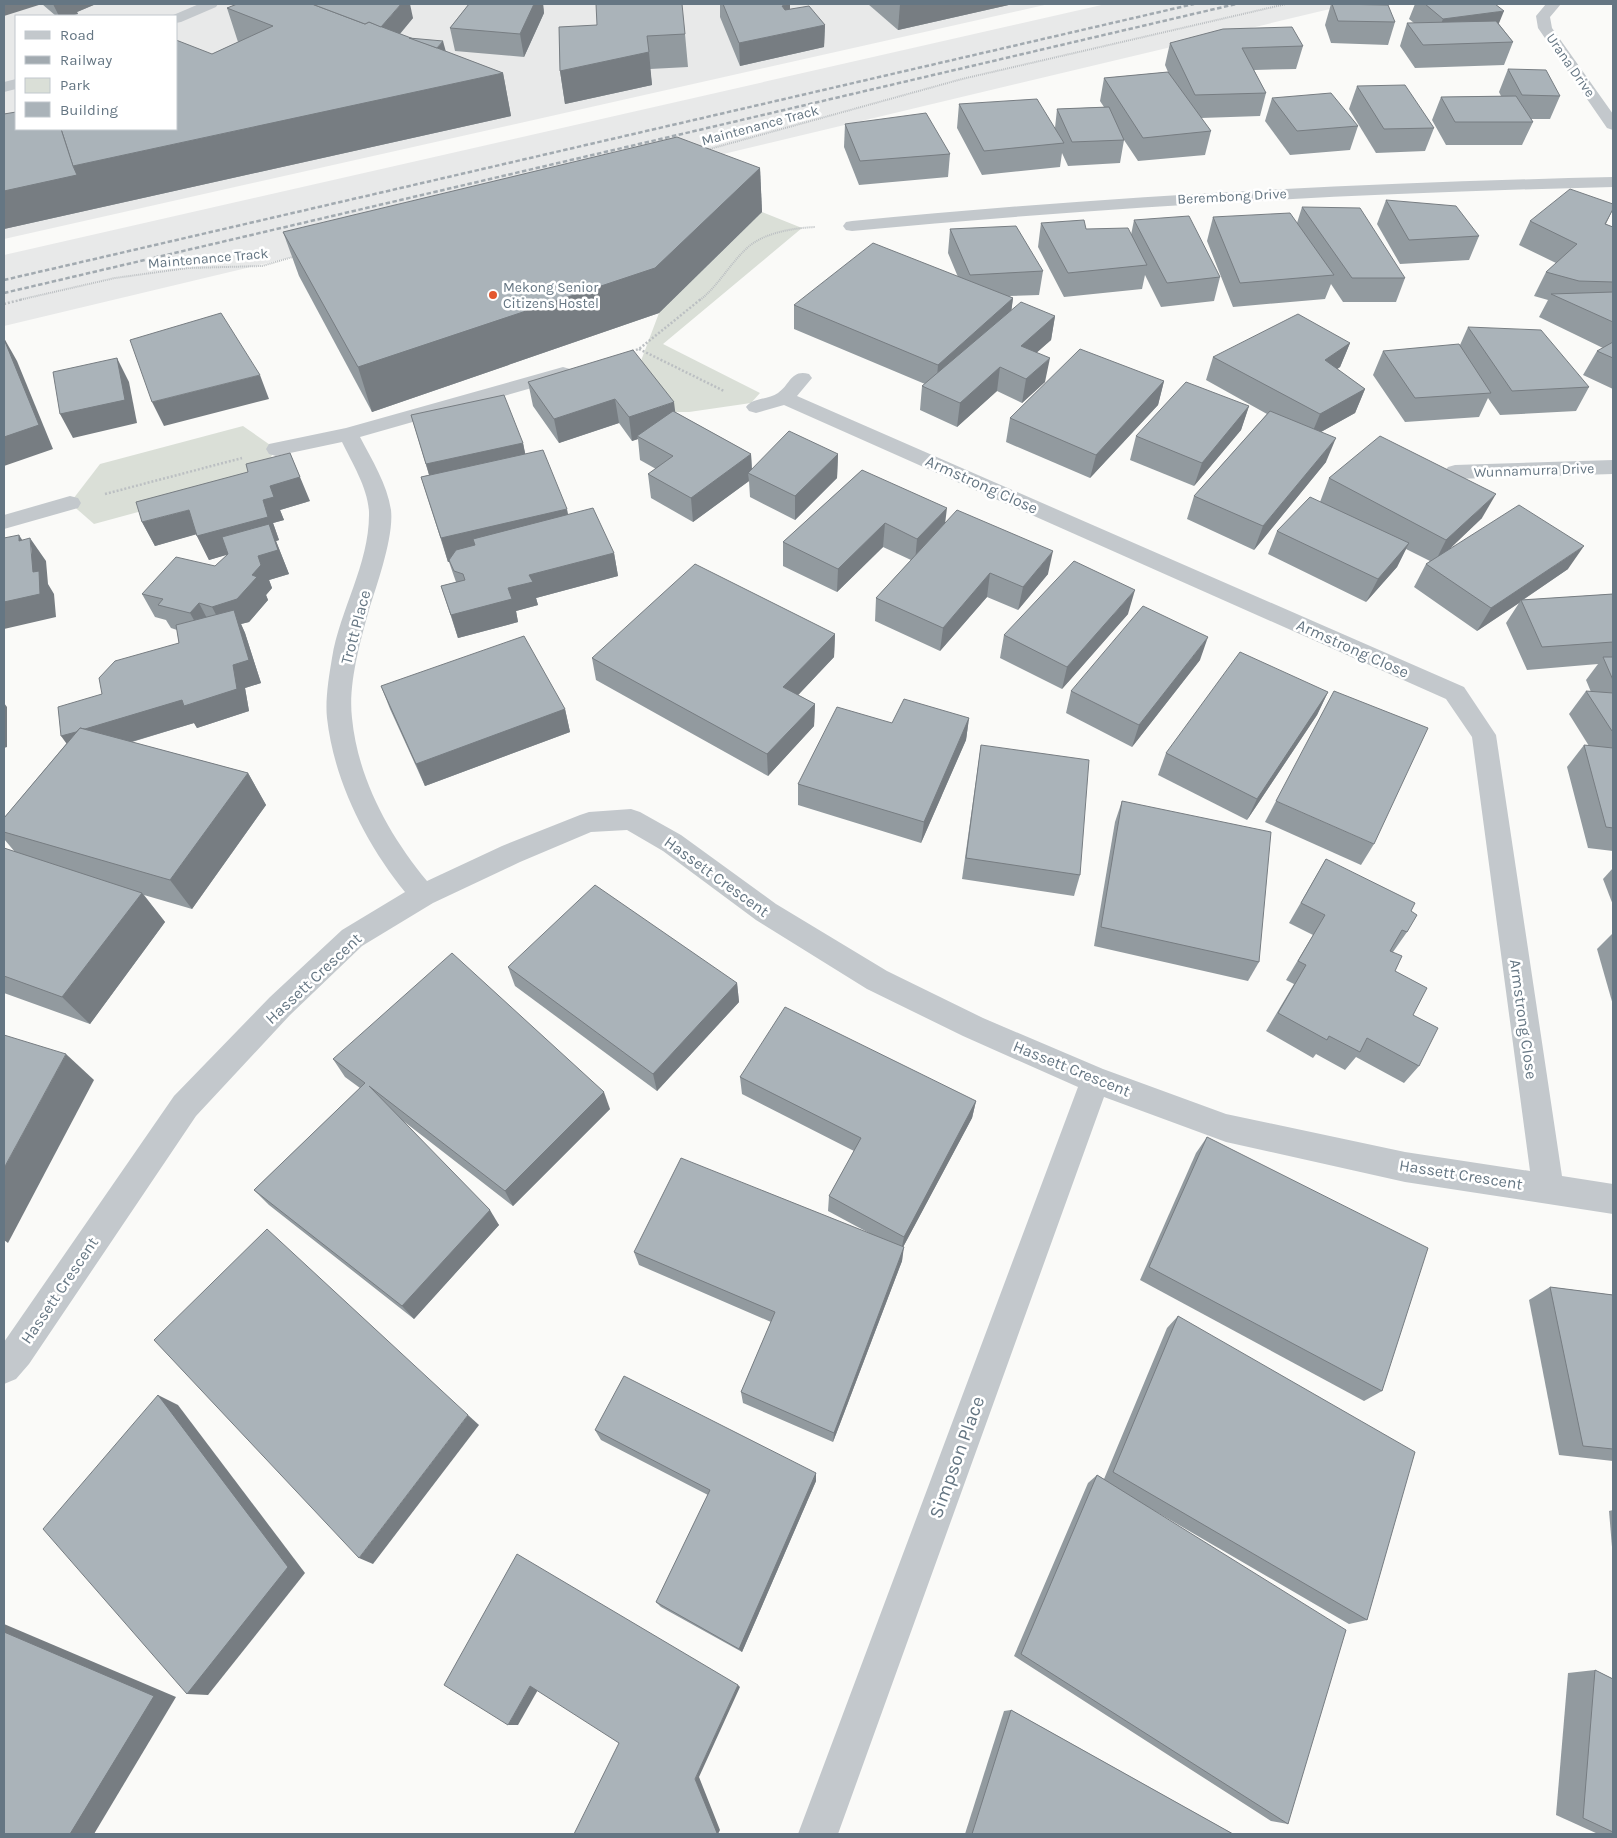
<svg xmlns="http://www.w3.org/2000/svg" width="1617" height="1838" viewBox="0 0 1617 1838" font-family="Karla,sans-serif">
<rect width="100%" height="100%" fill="#fafaf8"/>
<g fill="#e8e9e9" fill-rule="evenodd">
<path d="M4,4H1049L4,239ZM16,16H176V129H16Z"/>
<path d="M1106,4H1351L4,326V255Z"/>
</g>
<g fill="#dadfd7">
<path d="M762,212L802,228L663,344L760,393L751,403L689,412H666L636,374L659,313Z"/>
<path d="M243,426L276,449L256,480L94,524L70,503L100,464Z"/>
</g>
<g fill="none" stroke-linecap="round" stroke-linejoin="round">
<g stroke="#bbbfc2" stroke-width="2" stroke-dasharray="1 1" stroke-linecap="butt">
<path d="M706,150L962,79L1286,4"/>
<path d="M19,300L115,278L188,268L262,266L296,256"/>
<path d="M700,300C718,286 729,265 746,249C762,233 793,228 815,227"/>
</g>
<g stroke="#bbbfc2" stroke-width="2.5" stroke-dasharray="2 2" stroke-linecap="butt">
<path d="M4,304L24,299"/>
<path d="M639,349L724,391"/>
<path d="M632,351L639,349L701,299"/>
<path d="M105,494L242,458"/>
</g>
<g fill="#c3c8cc" fill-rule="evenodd">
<path d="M199,4H218L216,7L181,22L176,23V16H171Z"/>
<path d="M1546,4H1561L1550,17L1552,28L1613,114V130L1607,128L1538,28L1536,16Z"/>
<path d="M16,79V89L4,92V82Z"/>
<path d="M1613,177V187C1359,193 1105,207 852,231L846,230L843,226L846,222L852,221C1105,196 1359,183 1613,177Z"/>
<path d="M563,367L570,369L573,373L570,377L360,437C372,460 387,484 391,510C394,537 377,584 369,610C360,642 348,685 352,718C358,779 389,835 427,881L502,846L580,815L589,812L631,809L640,812L681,835L776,904L887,971L983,1018L1103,1069L1226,1114L1405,1152L1530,1171L1472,737L1446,699L784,405L756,413L749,411L746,407C753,397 769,400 778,393C790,385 791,369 809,374L812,378L797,396L1464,687L1496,735L1562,1176L1613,1184V1214L1405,1182L1226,1142L1104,1097L838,1834H798L1078,1087L963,1036L867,989L756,920L663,851L627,830L591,832L520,862L433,903L362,946L290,1015L196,1116L29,1364L16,1379L4,1384V1342L174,1096L270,997L342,930L405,892C366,844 334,781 327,718C325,700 329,676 332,658C340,609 370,563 369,512C368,488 352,463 342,442L276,456L269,454L266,449L269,444L346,428Z"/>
<path d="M1613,460V474L1455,479L1448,477L1444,472L1448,467L1455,465Z"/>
<path d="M70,496L78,498L81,503L78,508L4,529V515Z"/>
</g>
<g stroke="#a2aab0" stroke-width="2.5" stroke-dasharray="4.5 2.5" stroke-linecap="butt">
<path d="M4,280L1194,4"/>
<path d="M4,293L1236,4"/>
</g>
</g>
<g fill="#929a9f">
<path d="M4,4H96L77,12L78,14L70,16H56L42,4Z"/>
<path d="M469,4H543L544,13L524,57L455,51L450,28Z"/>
<path d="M720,4H789L790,9L825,25L824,47L740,66L720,17Z"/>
<path d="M868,4H1013L898,30Z"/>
<path d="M1331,4H1356L1395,22L1388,45L1331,43L1325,25Z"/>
<path d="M1415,4H1495L1499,24L1513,42L1504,65L1415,68L1400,46L1407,23H1414L1409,19Z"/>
<path d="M227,8L413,18L400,34L503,73L511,116L4,229V114L16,129H176L212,54L238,42Z"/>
<path d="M559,27L685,34L688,67L650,69L652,85L565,104L560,71Z"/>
<path d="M1170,43L1303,46L1296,69L1254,70L1266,93L1260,116L1201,118L1211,131L1205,155L1138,161L1124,140L1120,163L1068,166L1062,153L1060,167L982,175L957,128L959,104L1055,128L1057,109L1104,107L1100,101L1104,78L1168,72L1165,65Z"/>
<path d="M1508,69L1560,96L1550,119H1531L1533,122L1522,145H1446L1432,120L1441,97L1501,96L1499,92Z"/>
<path d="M1357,86L1434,128L1425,151L1376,153L1349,109Z"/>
<path d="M1272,98L1358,126L1350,150L1290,155L1265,121Z"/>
<path d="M845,124L950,154L948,177L859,185L844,147Z"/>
<path d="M760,168L762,212L659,313L372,412L299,276L283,232Z"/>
<path d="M1386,200L1479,236L1469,260L1400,264L1377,224Z"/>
<path d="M1302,207L1405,278L1396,302H1343L1331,284L1325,299L1233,307L1207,241L1213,217L1297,223Z"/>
<path d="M1613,209L1606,224L1613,227V389L1583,375L1597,351L1603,348L1539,317L1548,300L1534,296L1546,272L1556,263L1519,245L1530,221Z"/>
<path d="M1134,220L1220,277L1214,301L1161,307L1145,275L1142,289L1064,297L1038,247L1041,223L1131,235Z"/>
<path d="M950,229L1043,271L1039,295L1009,296L1013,298L1011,311L1055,316L1051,340L1037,352L1045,382L1022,403L997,391L957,427L920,410L922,386L925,384L794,329V305L958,277L948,253Z"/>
<path d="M1468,327L1589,387L1576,411L1500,415L1488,398L1479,417L1405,422L1373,375L1383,351L1460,345Z"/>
<path d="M1350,343L1340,367L1337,369L1365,389L1355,413L1321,432L1326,462L1254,550L1187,519L1194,496L1267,414L1206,380L1213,357Z"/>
<path d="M1164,381L1158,405L1090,478L1006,442L1010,418Z"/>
<path d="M528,382L675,412L751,454L752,469L838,454L837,478L795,520L750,497L749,481L693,522L651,498L648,474L656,469L640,460L638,439L632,441L619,423L559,443L533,406Z"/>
<path d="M1249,406L1241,430L1194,486L1130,460L1136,436Z"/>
<path d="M411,415L523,443L525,454L568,515L614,553L618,576L536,598L538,605L516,611L518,622L458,638L441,586L456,582L449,562H448L421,477L429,475Z"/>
<path d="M862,470L945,523L1048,574L1018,610L987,597L940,651L875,621L876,598L911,560L883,547L837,592L783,566V542Z"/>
<path d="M1329,478L1482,518L1450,548L1568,569L1523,600L1613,594V851L1588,848L1567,767L1584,745L1589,746L1569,714L1586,691L1591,692L1586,680L1598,664L1527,670L1506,623L1519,603L1477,631L1414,587L1426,564L1430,561L1406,549L1397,567L1366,602L1268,554L1277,531L1320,502Z"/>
<path d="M310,501L280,510L284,520L273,523L279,540L276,541L289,574L269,580L272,588L266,595L268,600L249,622L241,624L245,633L261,683L245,688L249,711L197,728L194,723L132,742L248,773L266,805L192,909L144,895L165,922L90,1024L4,993V848L15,852L4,839V818L66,744L102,694L179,643L177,630L171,628L166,620L155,617L142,594L215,566L228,554L209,560L196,534L155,546L142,522Z"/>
<path d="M1128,614L1062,689L1000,658L1004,635Z"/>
<path d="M835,634L834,657L798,695L815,704L814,726L768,776L596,680L592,658Z"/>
<path d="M1200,660L1132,747L1066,713L1071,691Z"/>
<path d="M381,686L565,709L570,732L425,786L390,709Z"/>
<path d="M1328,692L1317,715L1247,820L1158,775L1166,753Z"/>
<path d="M969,718L966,740L921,843L798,805V784Z"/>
<path d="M981,745L1080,875L1074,896L962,879L978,766Z"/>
<path d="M1122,801L1259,962L1248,981L1094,946L1115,822Z"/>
<path d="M1276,801L1374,844L1361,865L1265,822Z"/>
<path d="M1326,859L1411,911L1407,932L1393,952L1395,971L1413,1015L1419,1066L1404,1083L1356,1057L1345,1070L1316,1054L1313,1058L1266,1031L1294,984L1286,980L1313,935L1289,923Z"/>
<path d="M1613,868V905L1603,879Z"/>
<path d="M1613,933V1005L1597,949Z"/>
<path d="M508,967L737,983L739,1002L657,1091L515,986Z"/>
<path d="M333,1059L610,1109L513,1206L402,1120L499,1225L414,1319L269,1205L254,1190L360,1088L345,1077Z"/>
<path d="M740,1077L976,1101L972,1118L903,1247L902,1261L833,1442L743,1403L741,1392L771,1322L639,1265L634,1252L869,1233L828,1211L829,1196L854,1151L742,1094Z"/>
<path d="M1207,1137L1382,1391L1364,1401L1140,1280L1196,1153Z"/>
<path d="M1550,1287L1613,1295V1461L1559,1455L1529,1300Z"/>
<path d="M1178,1316L1367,1620L1349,1624L1148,1507L1288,1824L1271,1821L1014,1656L1088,1483L1097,1475L1104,1479L1167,1328Z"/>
<path d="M595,1430L816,1473V1481L742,1652L661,1607L656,1602L708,1495L601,1440Z"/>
<path d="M1613,1510V1559L1609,1511Z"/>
<path d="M1595,1670L1613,1679V1834H1598L1556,1815L1568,1673Z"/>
<path d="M1011,1710L1233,1834H965L1004,1711Z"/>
</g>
<g fill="#777d82">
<path d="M4,4H42L4,16Z"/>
<path d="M53,4H96L77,12L78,14L70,16H59Z"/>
<path d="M401,4H410L413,18L387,49L370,40Z"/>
<path d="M534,4H543L544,13L524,57L520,34Z"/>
<path d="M790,4V27L782,6Z"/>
<path d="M900,4H1013L898,30Z"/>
<path d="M1504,11L1495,33L1434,41L1443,19Z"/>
<path d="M825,25L824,47L740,66L739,43Z"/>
<path d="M443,41L446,52L433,53Z"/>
<path d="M649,52L652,85L565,104L560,71Z"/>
<path d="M503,73L511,116L4,229V191L73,166Z"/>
<path d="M760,168L762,212L659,313L372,412L358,367Z"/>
<path d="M1013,298L1010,322L936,389L938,365Z"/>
<path d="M1055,316L1051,340L1017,370L1021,346Z"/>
<path d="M4,338L17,361L53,449L4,466Z"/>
<path d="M1350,343L1340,367L1316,384L1325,360Z"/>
<path d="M117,358L129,382L137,423L73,438L60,414Z"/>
<path d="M1050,358L1045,382L1022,403L1026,379Z"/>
<path d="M1000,367L997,391L957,427L960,403Z"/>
<path d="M260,375L269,399L164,426L152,402Z"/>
<path d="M1164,381L1158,405L1090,478L1096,455Z"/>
<path d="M1365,389L1355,413L1310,438L1320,414Z"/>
<path d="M615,399L619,423L559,443L554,419Z"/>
<path d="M674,402L677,426L637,436L638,439L632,441L629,417Z"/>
<path d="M1249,406L1241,430L1194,486L1202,463Z"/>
<path d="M1336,438L1326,462L1254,550L1263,526Z"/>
<path d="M523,443L528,467L433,488L426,464Z"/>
<path d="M290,453L310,501L280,510L284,520L273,523L279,540L276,541L289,574L269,580L272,588L266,595L268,600L249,622L241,624L245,633L261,683L245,688L249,711L197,728L194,723L77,758L61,736L224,630L212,607L252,575L258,556L275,541L209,560L197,536L263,500L270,486Z"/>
<path d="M751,454L752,475L748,473L749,481L693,522L691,498Z"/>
<path d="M838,454L837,478L795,520V496Z"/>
<path d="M1496,494L1482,518L1434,564L1446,540Z"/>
<path d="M947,508L944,532L915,562L917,539Z"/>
<path d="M567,509L572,533L448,562L441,538Z"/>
<path d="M189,510L201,533L155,546L142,522Z"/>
<path d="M885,523L883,547L837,592L838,569Z"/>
<path d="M19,535L32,555L30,538L46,561L48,584L54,594L56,617L4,629V602L19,541Z"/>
<path d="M1409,543L1397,567L1366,602L1378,579Z"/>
<path d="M1584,546L1568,569L1521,601V600L1519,603L1477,631L1491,608Z"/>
<path d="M1053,551L1048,574L1018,610L1023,587Z"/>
<path d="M614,553L618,576L536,598L538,605L516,611L518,622L458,638L451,615L508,588L529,575Z"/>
<path d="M990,573L987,597L940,651L943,628Z"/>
<path d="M1135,590L1128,614L1062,689L1067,667Z"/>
<path d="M199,603L211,626L203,636L190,613Z"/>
<path d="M835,634L834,657L784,710L783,687Z"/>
<path d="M1208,637L1200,660L1132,747L1139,725Z"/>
<path d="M1328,692L1317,715L1247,820L1257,799Z"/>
<path d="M4,703L7,707V747L4,748Z"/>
<path d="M815,704L814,726L768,776L767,754Z"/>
<path d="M565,709L570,732L425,786L416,764Z"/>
<path d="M969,718L966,740L921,843L924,822Z"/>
<path d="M248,773L266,805L192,909L170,880Z"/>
<path d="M142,893L165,922L90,1024L62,997Z"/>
<path d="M737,983L739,1002L657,1091L653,1074Z"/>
<path d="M66,1054L94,1080L8,1243L4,1240V1168Z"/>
<path d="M604,1092L610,1109L513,1206L505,1191Z"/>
<path d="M976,1101L972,1118L901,1251L904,1237Z"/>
<path d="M490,1210L499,1225L414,1319L402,1306Z"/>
<path d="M904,1247L902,1261L833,1442L834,1433Z"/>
<path d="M158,1395L178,1405L305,1573L208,1695L187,1694Z"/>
<path d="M468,1415L479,1425L373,1564L359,1558Z"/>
<path d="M816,1473V1481L742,1652L739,1649Z"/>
<path d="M4,1624L176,1697L94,1834H70L4,1632Z"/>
<path d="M738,1685L740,1687L699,1777L720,1830L718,1834H716L695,1779Z"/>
<path d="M530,1686L539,1688L518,1725H508Z"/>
</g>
<g fill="#aab3b9" stroke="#777d82">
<path d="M237,4H312L365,24L369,22L503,73L73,166L61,129H176V40L212,54L273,26L227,8Z"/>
<path d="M312,4H401L381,27L369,22L365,24Z"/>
<path d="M469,4H534L520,34L450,28Z"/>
<path d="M596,4H682L685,34L647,36L649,52L560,71L559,27L597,25Z"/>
<path d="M723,4H790L782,6L785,10L809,6L825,25L739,43Z"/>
<path d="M1332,4L1388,5L1395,22L1338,21Z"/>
<path d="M1425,4H1495L1504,11L1443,19Z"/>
<path d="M1496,21L1513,42L1423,45L1407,23Z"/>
<path d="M1292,27L1303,46L1242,48L1266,93L1195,95L1170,43L1223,29Z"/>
<path d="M409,38L443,41L437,48Z"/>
<path d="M1508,69L1546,70L1560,96L1522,95Z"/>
<path d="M1168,72L1211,131L1143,138L1104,78Z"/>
<path d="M1405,85L1434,128L1384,129L1357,86Z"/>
<path d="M1331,93L1358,126L1297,131L1272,98Z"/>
<path d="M1516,96L1533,122H1455L1441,97Z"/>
<path d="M1037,99L1064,143L984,151L959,104Z"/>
<path d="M1109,107L1124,140L1072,142L1057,109Z"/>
<path d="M16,112V129H61L73,166L77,175L4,191V114Z"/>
<path d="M926,113L950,154L860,161L845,124Z"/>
<path d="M677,137L760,168L655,268L358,367L283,232Z"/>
<path d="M1570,189L1613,204V209L1605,224L1613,227V282L1579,281L1546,272L1577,244L1530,221Z"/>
<path d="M1386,200L1456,206L1479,236L1409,240Z"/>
<path d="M1302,207L1360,208L1405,278H1352Z"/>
<path d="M1290,213L1334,275L1240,283L1213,217Z"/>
<path d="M1189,216L1220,277L1167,283L1134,220Z"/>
<path d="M1084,220L1086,229L1128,228L1147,265L1068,273L1041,223Z"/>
<path d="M1016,226L1043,271L970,275L950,229Z"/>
<path d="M873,243L1013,298L938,365L794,305Z"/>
<path d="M1613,292V322L1551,294Z"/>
<path d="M1021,302L1055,316L1021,346L1050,358L1026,379L1000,367L960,403L922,386Z"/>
<path d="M221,313L260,375L152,402L130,340Z"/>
<path d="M1298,314L1350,343L1325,360L1365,389L1320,414L1213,357Z"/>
<path d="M1468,327L1541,330L1589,387L1512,391Z"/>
<path d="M4,339L39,425L4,437Z"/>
<path d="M1613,342V358L1597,351Z"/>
<path d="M1459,344L1491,393L1415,398L1383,351Z"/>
<path d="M1080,349L1164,381L1096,455L1010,418Z"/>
<path d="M633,350L674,402L629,417L615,399L554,419L528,382Z"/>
<path d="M117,358L125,400L60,414L53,372Z"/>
<path d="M1186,382L1249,406L1202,463L1136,436Z"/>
<path d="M504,395L523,443L426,464L411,415Z"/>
<path d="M673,411L751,454L691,498L648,474L673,456L637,436Z"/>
<path d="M1270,411L1336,438L1263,526L1194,496Z"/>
<path d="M789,431L838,454L795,496L748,473Z"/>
<path d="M1380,436L1496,494L1446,540L1329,478Z"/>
<path d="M543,450L567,509L441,538L421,477Z"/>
<path d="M290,453L300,477L270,486L274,497L263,500L268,517L197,536L189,510L142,522L136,502L248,472L246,464Z"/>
<path d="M862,470L947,508L917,539L885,523L838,569L783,542Z"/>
<path d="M1310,497L1409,543L1378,579L1277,531Z"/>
<path d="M1519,505L1584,546L1491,608L1426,564Z"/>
<path d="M593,508L614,553L529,575L533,582L508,588L512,599L451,615L441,586L465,580L463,574L454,571L449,560L456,550L475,545L473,539Z"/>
<path d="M957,510L1053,551L1023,587L990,573L943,628L876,598Z"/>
<path d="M269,524L278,550L258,556L261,565L252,575L257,577L237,599L212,607L199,603L190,613L158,605L163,599L142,594L176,557L215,566L228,554L222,537Z"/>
<path d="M19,535V541L30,538L33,572L39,571L40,594L4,602V538Z"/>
<path d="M1074,561L1135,590L1067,667L1004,635Z"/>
<path d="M695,564L835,634L783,687L815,704L767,754L592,658Z"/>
<path d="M1613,594V642L1542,647L1521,600Z"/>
<path d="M1143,606L1208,637L1139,725L1071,691Z"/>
<path d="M234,610L249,660L233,665L237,689L184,706L182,700L85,729L80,728L76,732L61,736L58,707L102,694L99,678L115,661L179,643L176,625Z"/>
<path d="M524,636L565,709L416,764L381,686Z"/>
<path d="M1240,652L1328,692L1257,799L1166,753Z"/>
<path d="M1603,657H1613V680Z"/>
<path d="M1334,691L1428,728L1374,844L1276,801Z"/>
<path d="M1586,691L1613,693V731H1612Z"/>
<path d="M904,699L969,718L924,822L798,784L837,707L892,723Z"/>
<path d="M80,728L248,773L170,880L4,832V818Z"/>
<path d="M981,745L1089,760L1080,875L966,858Z"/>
<path d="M1584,745L1613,748V828L1606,827Z"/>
<path d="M1122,801L1271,832L1259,962L1101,927Z"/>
<path d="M4,848L142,893L62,997L4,976Z"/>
<path d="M1326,859L1415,903L1411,911L1417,915L1407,932L1402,930L1390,951L1402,956L1395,971L1427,988L1413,1015L1438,1028L1419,1066L1367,1038L1360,1052L1329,1036L1327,1040L1278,1013L1306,965L1298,961L1325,915L1301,903Z"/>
<path d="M595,885L737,983L653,1074L508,967Z"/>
<path d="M452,953L604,1092L505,1191L369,1086L490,1210L402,1306L254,1190L365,1083L333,1059Z"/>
<path d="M785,1007L976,1101L904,1237L829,1196L861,1138L740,1077Z"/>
<path d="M4,1035L66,1054L4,1168Z"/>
<path d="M1207,1137L1428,1248L1382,1391L1149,1267Z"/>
<path d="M681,1158L904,1247L834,1433L741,1392L775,1312L634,1252Z"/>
<path d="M267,1229L468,1415L359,1558L154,1340Z"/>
<path d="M1550,1287L1613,1295V1449L1583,1446Z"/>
<path d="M1178,1316L1415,1452L1367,1620L1113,1472Z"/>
<path d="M624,1376L816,1473L739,1649L656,1602L710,1490L595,1430Z"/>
<path d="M158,1395L288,1567L187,1694L43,1529Z"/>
<path d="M1097,1475L1346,1630L1288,1824L1021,1654Z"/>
<path d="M517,1554L738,1685L695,1779L717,1833L716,1834H574L619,1743L530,1686L508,1725L444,1685Z"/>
<path d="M4,1632L154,1696L70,1834H4Z"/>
<path d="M1595,1670L1613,1679V1832L1583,1818Z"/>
<path d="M1011,1710L1233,1834H972Z"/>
</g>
<circle fill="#e4572e" stroke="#fff" stroke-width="2" cx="493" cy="295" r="5"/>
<g text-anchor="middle" stroke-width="5" stroke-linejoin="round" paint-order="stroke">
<g font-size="14" fill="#657683" stroke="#fff">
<text transform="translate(1571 65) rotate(55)" y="5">Urana Drive</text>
<text transform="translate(760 125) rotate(-15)" y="5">Maintenance Track</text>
<text transform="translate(1232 196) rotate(-3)" y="5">Berembong Drive</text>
<text transform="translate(208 258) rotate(-5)" y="5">Maintenance Track</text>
<text transform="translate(1534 470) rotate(-2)" y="5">Wunnamurra Drive</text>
</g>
<g font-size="14" fill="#657683" stroke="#fff" text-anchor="start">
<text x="503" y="292">Mekong Senior<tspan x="503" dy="16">Citizens Hostel</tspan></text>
</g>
<g font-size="16" fill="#657683" stroke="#fff">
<text transform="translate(982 484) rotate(24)" y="6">Armstrong Close</text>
<text transform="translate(355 627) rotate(-75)" y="6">Trott Place</text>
<text transform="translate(1353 648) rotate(24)" y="6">Armstrong Close</text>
<text transform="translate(717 876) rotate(36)" y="6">Hassett Crescent</text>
<text transform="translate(313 978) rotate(-43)" y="6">Hassett Crescent</text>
<text transform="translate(1524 1019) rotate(82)" y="6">Armstrong Close</text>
<text transform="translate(1072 1068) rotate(22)" y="6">Hassett Crescent</text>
<text transform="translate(1461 1174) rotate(9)" y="6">Hassett Crescent</text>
<text transform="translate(59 1290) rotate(-56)" y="6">Hassett Crescent</text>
</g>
<g font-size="19" fill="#657683" stroke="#fff">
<text transform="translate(956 1457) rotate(-70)" y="7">Simpson Place</text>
</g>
</g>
<rect width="1617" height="1838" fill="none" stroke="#657683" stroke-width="10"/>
<rect x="15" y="15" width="162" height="115" fill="#ffffff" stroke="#c1c8cd"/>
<rect x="25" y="31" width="25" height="8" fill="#c3c8cc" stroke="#c1c8cd"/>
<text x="60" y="40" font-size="15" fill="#657683">Road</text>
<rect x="25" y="56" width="25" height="8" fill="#a2aab0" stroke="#c1c8cd"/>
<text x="60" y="65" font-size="15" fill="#657683">Railway</text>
<rect x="25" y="78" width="25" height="15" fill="#dadfd7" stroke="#c1c8cd"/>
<text x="60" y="90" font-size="15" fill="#657683">Park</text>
<rect x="25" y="102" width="25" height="15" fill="#aab3b9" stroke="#c1c8cd"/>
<text x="60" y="115" font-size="15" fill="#657683">Building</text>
</svg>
